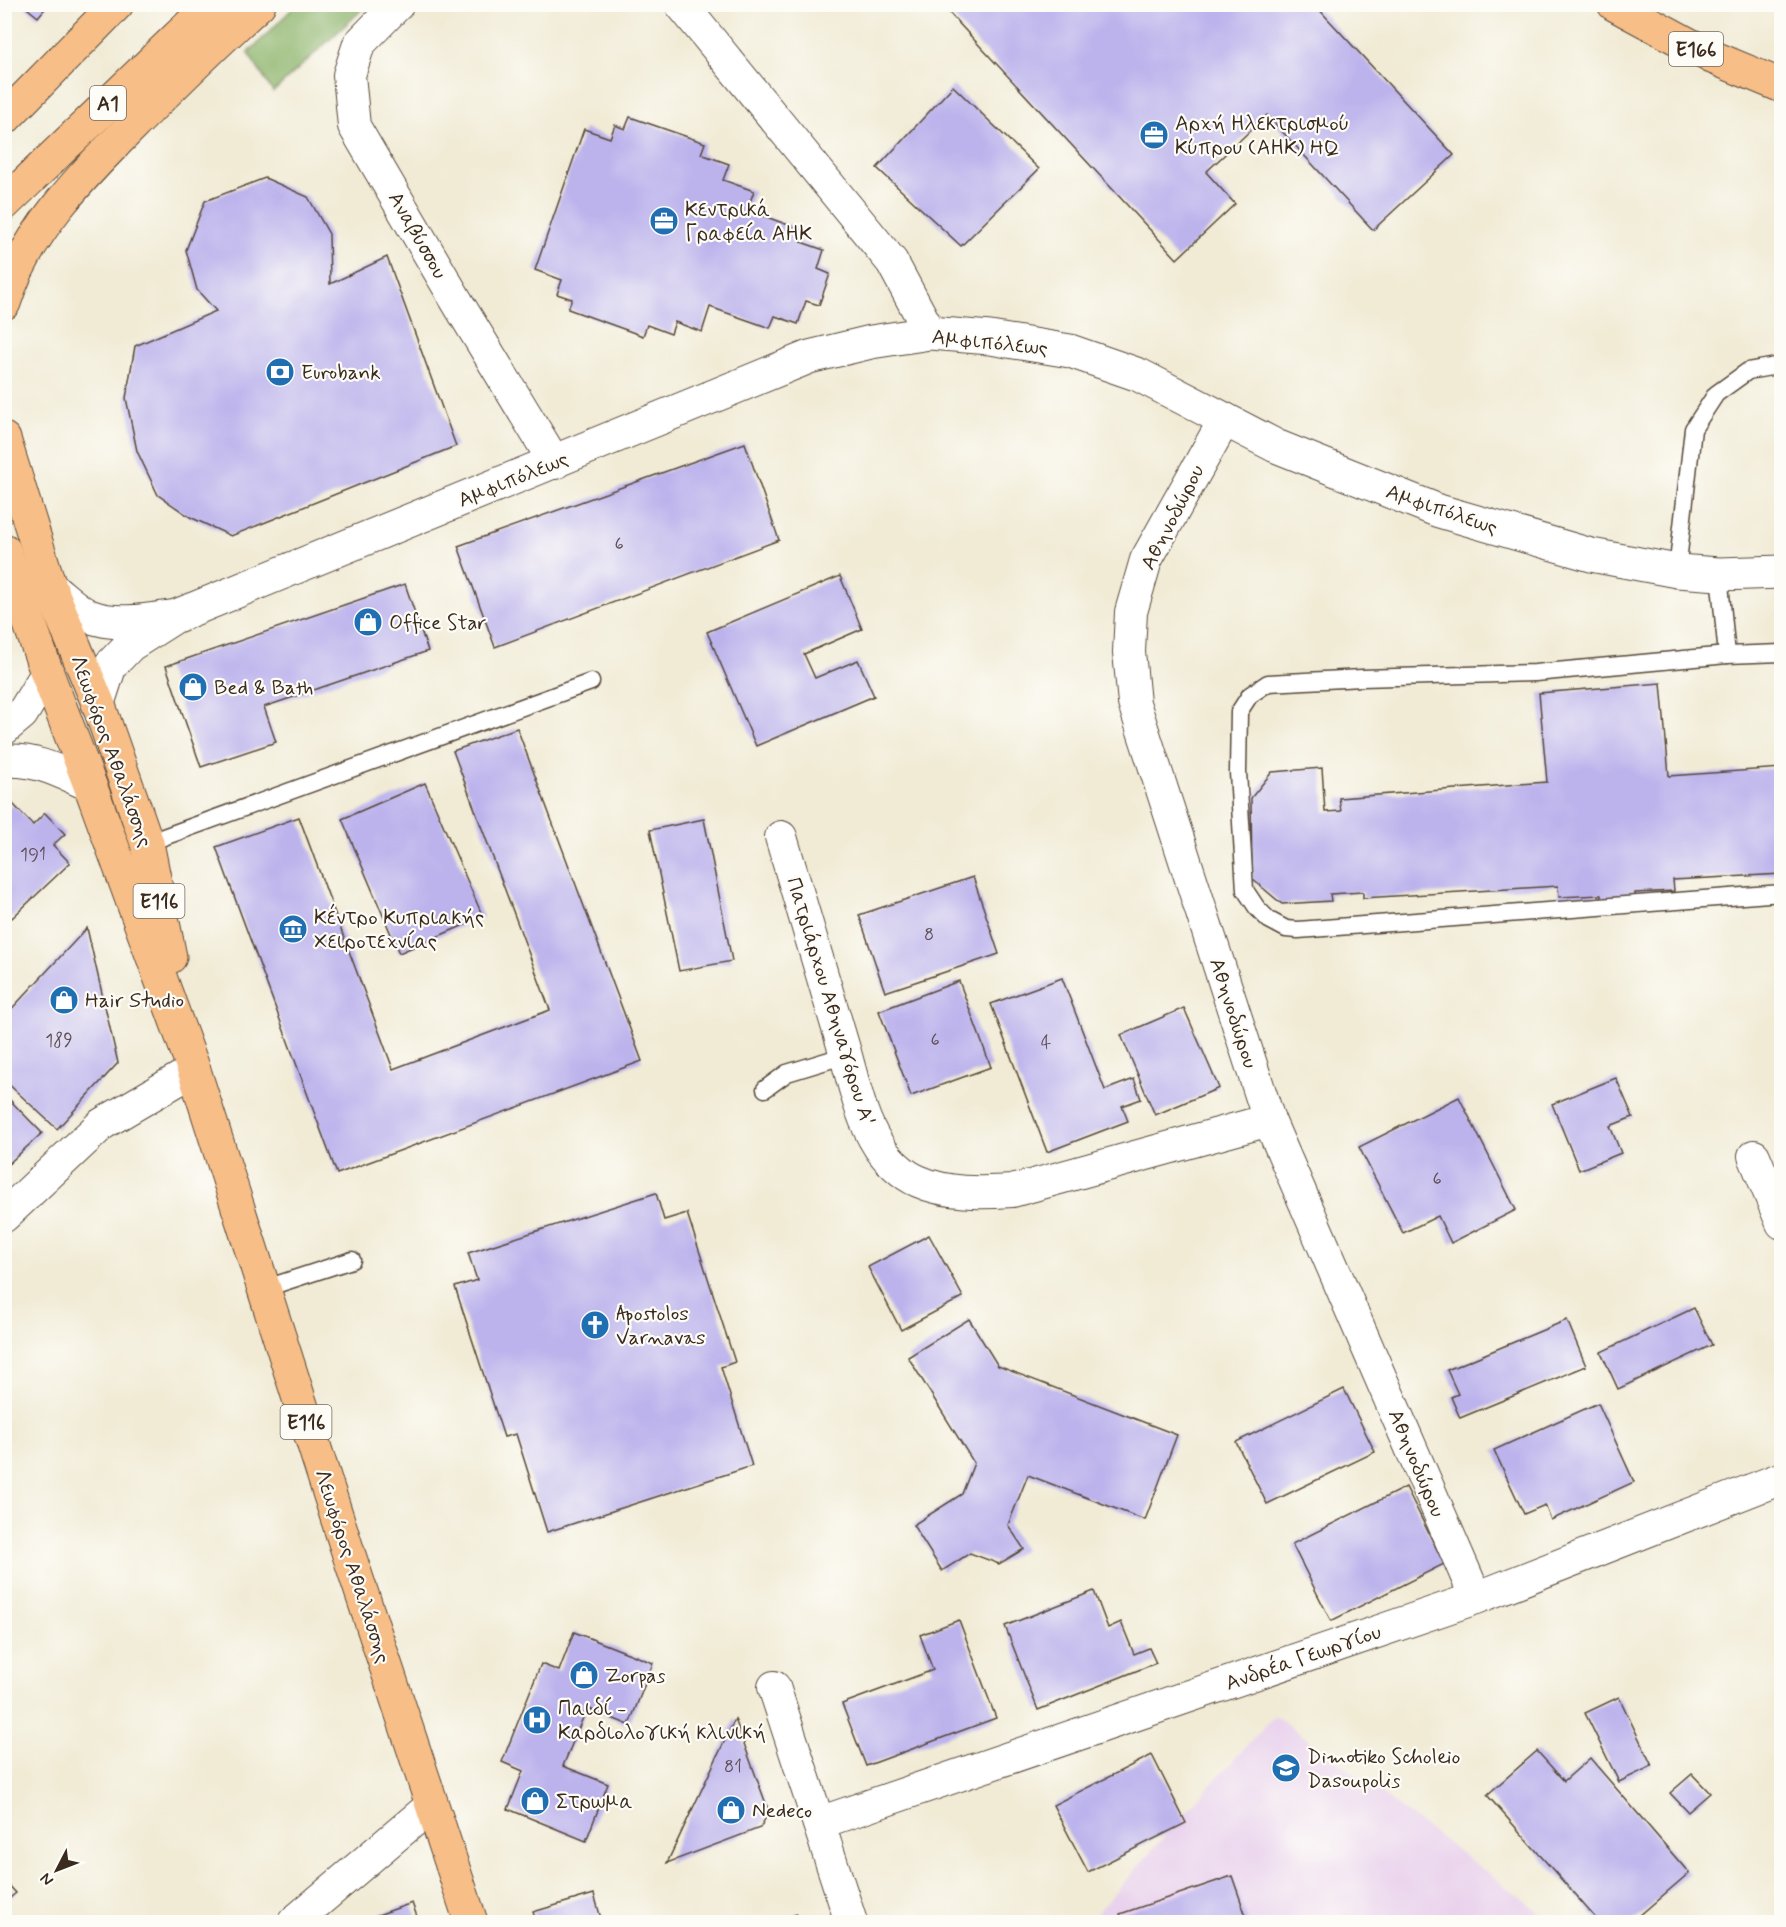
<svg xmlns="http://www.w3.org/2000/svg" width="1786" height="1927" viewBox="0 0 1786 1927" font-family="Mynerve,sans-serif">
<rect width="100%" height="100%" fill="#fdfcf7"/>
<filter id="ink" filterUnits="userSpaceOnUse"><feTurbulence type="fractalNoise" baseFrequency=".0167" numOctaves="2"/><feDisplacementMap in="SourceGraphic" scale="12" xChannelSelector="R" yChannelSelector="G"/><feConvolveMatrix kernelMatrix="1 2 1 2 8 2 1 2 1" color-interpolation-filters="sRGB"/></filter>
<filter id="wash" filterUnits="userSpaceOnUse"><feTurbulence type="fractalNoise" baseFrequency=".008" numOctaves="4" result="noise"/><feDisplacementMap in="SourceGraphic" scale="24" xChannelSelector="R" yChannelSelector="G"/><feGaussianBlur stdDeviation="1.35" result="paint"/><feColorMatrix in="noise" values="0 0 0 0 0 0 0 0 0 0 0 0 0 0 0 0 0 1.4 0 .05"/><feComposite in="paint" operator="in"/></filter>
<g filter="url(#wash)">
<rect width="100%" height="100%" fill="#f1ebd5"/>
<path fill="#e9d2ed" d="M1275,1715L1553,1922H1089L1178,1821Z"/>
<path fill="#8bb369" stroke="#636e44" stroke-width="1.5" d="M296,5H367L273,92L248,53Z"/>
<g id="blocks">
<g fill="#bcb3ec">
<path d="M941,4H1314L1454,155L1373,230L1267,115L1206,172L1235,204L1177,259Z"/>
<path d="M23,5H48L38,17Z"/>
<path d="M953,86L1039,169L961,246L877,168Z"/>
<path d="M630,117L705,143L701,154L729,164L723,180L754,191L747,210L805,231L801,242L824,250L818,269L830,274L819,305L806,301L798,324L775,316L770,328L710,307L702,332L675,322L671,334L647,325L643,336L568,309L572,299L557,294L562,280L535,270L584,129L610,138L615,125L625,129Z"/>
<path d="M265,178L308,197L329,234L330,284L387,257L456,446L231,536L190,517L158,495L137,451L126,398L135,346L216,311L197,290L186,250L205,201Z"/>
<path d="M745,443L779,540L495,647L458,546Z"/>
<path d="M840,576L862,629L804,654L815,678L858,660L874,696L756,746L707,632Z"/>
<path d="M405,584L428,651L264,707L276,742L201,767L166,666Z"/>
<path d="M1661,683L1669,776L1782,768V874L1673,880L1674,891L1635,893V900L1601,902V895L1559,897L1558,886L1363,898V892L1330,894L1331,901L1282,904L1252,879L1251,798L1272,772L1322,768L1325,812L1341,811L1339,798L1547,782L1539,693Z"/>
<path d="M517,728L642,1061L337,1174L216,847L299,817L393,1069L550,1010L453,751Z"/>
<path d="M425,783L483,917L399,953L342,819Z"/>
<path d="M13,804L33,825L45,813L65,834L53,845L70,863L12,918L4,910V812Z"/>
<path d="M704,819L732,961L679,971L650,830Z"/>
<path d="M973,877L999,954L885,992L859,915Z"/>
<path d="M87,928L118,1063L57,1129L4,1080V1017Z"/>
<path d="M1062,978L1105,1090L1134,1079L1141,1099L1122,1106L1128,1121L1047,1152L991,1004Z"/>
<path d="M959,981L991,1067L911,1096L879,1011Z"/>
<path d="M1184,1008L1219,1088L1155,1115L1121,1035Z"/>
<path d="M1616,1078L1633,1117L1610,1126L1621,1153L1579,1170L1552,1104Z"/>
<path d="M4,1094L42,1133L4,1168Z"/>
<path d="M1459,1097L1516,1210L1451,1243L1438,1216L1403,1233L1359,1147Z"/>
<path d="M656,1193L664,1220L687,1213L735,1362L721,1367L752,1466L547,1532L516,1434L504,1437L455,1287L477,1280L468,1253Z"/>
<path d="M929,1235L963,1297L901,1330L868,1267Z"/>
<path d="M1694,1308L1712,1345L1618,1389L1601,1352Z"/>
<path d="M969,1319L998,1366L1177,1435L1145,1520L1028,1475L1008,1525L1024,1549L999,1564L970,1553L942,1571L913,1525L962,1494L974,1463L908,1357Z"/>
<path d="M1567,1320L1586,1366L1460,1418L1451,1397L1458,1394L1447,1370Z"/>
<path d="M1344,1389L1375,1452L1267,1504L1236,1442Z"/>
<path d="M1598,1403L1634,1482L1551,1520L1545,1505L1524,1514L1494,1450Z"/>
<path d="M1406,1487L1444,1564L1331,1621L1292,1544Z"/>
<path d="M1094,1591L1108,1628L1121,1622L1134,1654L1149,1648L1156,1663L1038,1710L1005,1626Z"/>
<path d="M959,1620L996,1718L866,1766L842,1704L933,1670L920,1635Z"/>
<path d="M574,1632L653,1663L629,1725L587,1708L563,1766L608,1784L586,1841L508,1809L523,1771L502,1762L541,1664L559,1671Z"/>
<path d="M1619,1697L1652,1766L1619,1782L1585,1713Z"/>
<path d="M735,1719L769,1812L760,1828L667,1863Z"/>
<path d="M1537,1751L1564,1781L1590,1758L1689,1873L1632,1922H1599L1487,1795Z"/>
<path d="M1152,1755L1186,1823L1088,1872L1053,1805Z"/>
<path d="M1692,1774L1710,1793L1688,1812L1670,1793Z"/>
<path d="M1232,1876L1248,1922H1122L1120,1914Z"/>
<path d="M4,1880L16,1893L4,1903Z"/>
<path d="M594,1894L602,1922H536L533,1912Z"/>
<path d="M412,1903L419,1922H358Z"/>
<path d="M797,1914L800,1922H772Z"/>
</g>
</g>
</g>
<g filter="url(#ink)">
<use href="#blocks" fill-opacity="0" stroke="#564739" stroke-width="1.5"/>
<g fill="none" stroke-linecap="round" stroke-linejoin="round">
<g stroke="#564739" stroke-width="19">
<g id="service">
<path d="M1677,571L1693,429L1716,394L1748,371L1782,365"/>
<path d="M1719,574L1727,655"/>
<path d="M1782,653L1727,655L1535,673L1362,678L1268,683L1250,695L1239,712L1238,772L1245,890L1257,908L1269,920L1286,929L1298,930L1782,893"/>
<path d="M147,843L591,682"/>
<path d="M765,1089L787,1073L846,1055"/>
<path d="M263,1289L352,1260"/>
</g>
</g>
<g stroke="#564739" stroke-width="34">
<g id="minor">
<path d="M398,4L359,44L349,75L354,126L459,305L555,463"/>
<path d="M681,4L892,262L930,333"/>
<path d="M1225,419L1146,560L1131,612L1129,652L1134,703L1269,1120L1476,1598"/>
<path d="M4,729L22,714L47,673"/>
<path d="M4,761C36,758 62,773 90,785"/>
<path d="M781,837C801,905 822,973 842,1042C852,1074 859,1116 878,1145C886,1158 903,1175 918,1181C947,1194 981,1193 1012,1191L1269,1120"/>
<path d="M1754,1156L1782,1223"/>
<path d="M4,1216L102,1124L194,1070"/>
<path d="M774,1687L851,1922"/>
<path d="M819,1823L1476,1598L1782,1478"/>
<path d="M294,1922L431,1806"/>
</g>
</g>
<g stroke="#564739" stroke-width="35">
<g id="tertiary">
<path d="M50,587C61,595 77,611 89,616C114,626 144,621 170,617"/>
<path d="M98,703L110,666L130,645L174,617L809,357L871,342L930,333L990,338L1070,351L1139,375L1276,446L1439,511L1591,555L1677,571L1719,574L1782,572"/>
</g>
</g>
<g stroke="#564739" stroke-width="35">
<g id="primary">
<path d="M4,439L50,587L98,703L147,843L170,957"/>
<path d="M4,550L47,673L90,785L194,1070L349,1555L471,1922"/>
</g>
</g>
<g stroke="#564739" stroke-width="35">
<g id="trunk">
<path d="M1614,4L1712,57L1782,86"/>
<path d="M4,119L117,4"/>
<path d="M4,204L212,4"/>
<path d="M4,303C27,230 84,174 137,121C177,81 217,42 259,4"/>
</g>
</g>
<use href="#service" stroke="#fff" stroke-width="16"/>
<use href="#minor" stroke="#fff" stroke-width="32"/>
<use href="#tertiary" stroke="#fff" stroke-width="33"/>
<use href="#primary" stroke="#f7be87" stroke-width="33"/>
<use href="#trunk" stroke="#f7be87" stroke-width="33"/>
</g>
</g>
<defs>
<g id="office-disc" transform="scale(1.5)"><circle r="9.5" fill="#1f6fb2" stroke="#fdfcf7"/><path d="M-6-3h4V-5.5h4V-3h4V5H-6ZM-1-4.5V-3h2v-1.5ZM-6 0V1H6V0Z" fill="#fff"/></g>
<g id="bank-disc" transform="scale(1.5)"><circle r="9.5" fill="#1f6fb2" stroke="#fdfcf7"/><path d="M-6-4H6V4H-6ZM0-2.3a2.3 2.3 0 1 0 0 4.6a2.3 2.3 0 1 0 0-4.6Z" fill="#fff"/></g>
<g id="shop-disc" transform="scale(1.5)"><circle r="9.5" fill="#1f6fb2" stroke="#fdfcf7"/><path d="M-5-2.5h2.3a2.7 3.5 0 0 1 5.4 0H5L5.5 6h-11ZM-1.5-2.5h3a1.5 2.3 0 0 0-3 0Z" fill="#fff"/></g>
<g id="museum-disc" transform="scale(1.5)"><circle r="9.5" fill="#1f6fb2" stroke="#fdfcf7"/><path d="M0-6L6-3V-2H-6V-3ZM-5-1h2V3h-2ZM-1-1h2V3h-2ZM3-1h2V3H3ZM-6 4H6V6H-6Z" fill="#fff"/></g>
<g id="church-disc" transform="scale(1.5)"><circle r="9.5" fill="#1f6fb2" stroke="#fdfcf7"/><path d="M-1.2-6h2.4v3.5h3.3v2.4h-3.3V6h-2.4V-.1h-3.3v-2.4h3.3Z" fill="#fff"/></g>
<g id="hospital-disc" transform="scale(1.5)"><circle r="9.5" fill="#1f6fb2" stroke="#fdfcf7"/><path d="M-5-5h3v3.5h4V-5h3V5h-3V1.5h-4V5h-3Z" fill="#fff"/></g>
<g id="school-disc" transform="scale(1.5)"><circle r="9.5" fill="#1f6fb2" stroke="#fdfcf7"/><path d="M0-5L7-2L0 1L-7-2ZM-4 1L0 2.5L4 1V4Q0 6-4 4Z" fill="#fff"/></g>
</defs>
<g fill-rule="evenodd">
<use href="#office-disc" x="1154" y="135"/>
<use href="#office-disc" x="664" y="221"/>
<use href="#bank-disc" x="280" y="372"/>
<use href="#shop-disc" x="368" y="622"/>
<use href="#shop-disc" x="193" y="687"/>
<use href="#museum-disc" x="293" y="929"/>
<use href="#shop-disc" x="64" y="1000"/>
<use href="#church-disc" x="595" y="1325"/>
<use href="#shop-disc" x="584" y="1675"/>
<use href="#hospital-disc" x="537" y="1720"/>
<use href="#school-disc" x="1286" y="1768"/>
<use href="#shop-disc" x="535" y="1801"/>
<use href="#shop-disc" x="731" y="1810"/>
</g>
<g text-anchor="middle" stroke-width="4.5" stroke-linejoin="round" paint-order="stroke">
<g font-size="18" fill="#5b4c52">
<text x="619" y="549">6</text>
<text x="33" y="860">191</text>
<text x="929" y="940">8</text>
<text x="935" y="1045">6</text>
<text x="59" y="1046">189</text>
<text x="1046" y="1048">4</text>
<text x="1437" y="1184">6</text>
<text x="733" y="1772">81</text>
</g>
<g fill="#fdfcf7" stroke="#75695f" stroke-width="1.5">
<rect x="1669" y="32" width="54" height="34" rx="4.5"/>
<rect x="90" y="86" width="36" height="34" rx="4.5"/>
<rect x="133.5" y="884" width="51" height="34" rx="4.5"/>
<rect x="280.5" y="1405" width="51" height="34" rx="4.5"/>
</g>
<g font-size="20" font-weight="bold" fill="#3b2a1e">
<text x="1696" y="56">E166</text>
<text x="108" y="110">A1</text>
<text x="159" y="908">E116</text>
<text x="306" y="1429">E116</text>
</g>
<g font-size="21" fill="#3b2a1e" stroke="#fdfcf7" text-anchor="start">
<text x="1175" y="130">Αρχή Ηλεκτρισμού<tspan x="1175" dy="24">Κύπρου (ΑΗΚ) HQ</tspan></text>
<text x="685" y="216">Κεντρικά<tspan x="685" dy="24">Γραφεία ΑΗΚ</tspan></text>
<text x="301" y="379">Eurobank</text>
<text x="389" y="629">Office Star</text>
<text x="214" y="694">Bed &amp; Bath</text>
<text x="314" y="924">Κέντρο Κυπριακής<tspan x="314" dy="24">Χειροτεχνίας</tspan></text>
<text x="85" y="1007">Hair Studio</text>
<text x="616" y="1320">Apostolos<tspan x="616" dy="24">Varnavas</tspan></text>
<text x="605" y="1682">Zorpas</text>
<text x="558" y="1715">Παιδί -<tspan x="558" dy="24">Καρδιολογική κλινική</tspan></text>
<text x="1307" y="1763">Dimotiko Scholeio<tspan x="1307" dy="24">Dasoupolis</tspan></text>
<text x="556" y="1808">Στρωμα</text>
<text x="752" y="1817">Nedeco</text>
</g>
<g font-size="21" fill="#3b2a1e" stroke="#fdfcf7">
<text transform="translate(418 235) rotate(60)" y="7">Αναβύσσου</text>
<text transform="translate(990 342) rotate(6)" y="7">Αμφιπόλεως</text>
<text transform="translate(513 479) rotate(-22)" y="7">Αμφιπόλεως</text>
<text transform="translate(1442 509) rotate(19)" y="7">Αμφιπόλεως</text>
<text transform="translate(1172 517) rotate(-63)" y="7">Αθηνοδώρου</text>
<text transform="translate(112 751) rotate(70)" y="7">Λεωφόρος Αθαλάσσης</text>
<text transform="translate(831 1001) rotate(73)" y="7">Πατριάρχου Αθηναγόρου Α'</text>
<text transform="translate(1234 1013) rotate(72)" y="7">Αθηνοδώρου</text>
<text transform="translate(1417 1463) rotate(67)" y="7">Αθηνοδώρου</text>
<text transform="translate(353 1566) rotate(72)" y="7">Λεωφόρος Αθαλάσσης</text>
<text transform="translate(1303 1657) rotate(-19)" y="7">Ανδρέα Γεωργίου</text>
</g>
</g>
<rect width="1786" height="1927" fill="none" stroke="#fdfcf7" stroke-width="24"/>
<g transform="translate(57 1870) rotate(228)" stroke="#fdfcf7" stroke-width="4.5" paint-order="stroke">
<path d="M0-4.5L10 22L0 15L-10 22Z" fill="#3b2a1e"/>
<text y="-9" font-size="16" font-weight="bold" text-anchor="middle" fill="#3b2a1e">N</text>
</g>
</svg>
